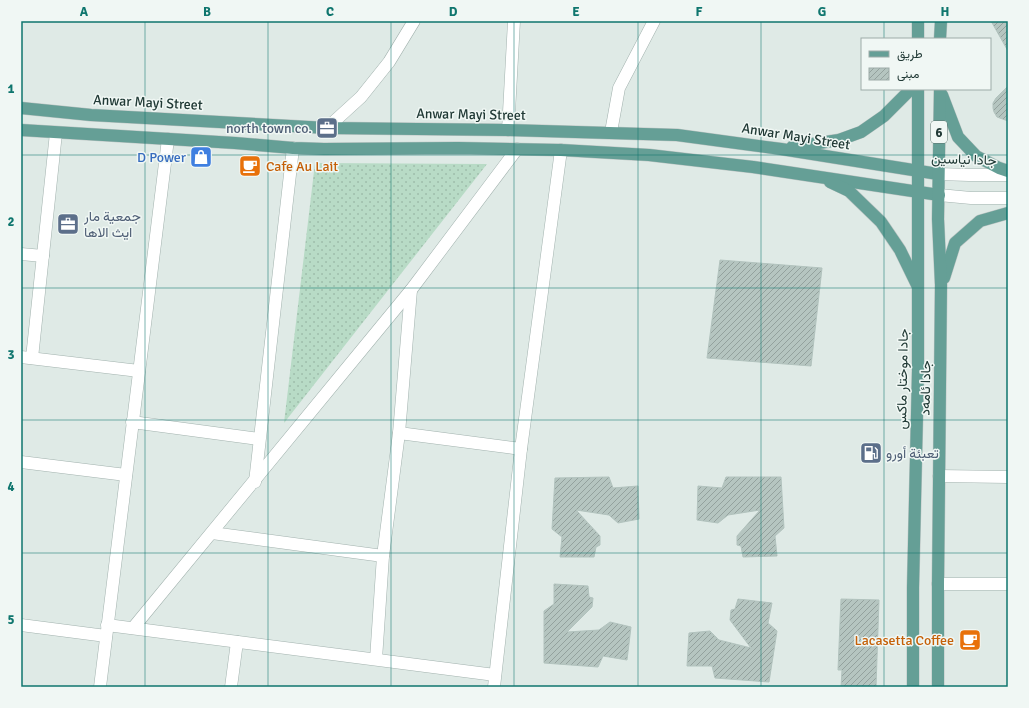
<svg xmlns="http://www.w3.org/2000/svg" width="1029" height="708" viewBox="0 0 1029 708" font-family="Signika,Vazirmatn,sans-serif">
<defs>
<pattern id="garden-dots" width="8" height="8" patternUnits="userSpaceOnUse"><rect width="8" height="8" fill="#b8dbc6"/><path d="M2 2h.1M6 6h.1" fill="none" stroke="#9ebdab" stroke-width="1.8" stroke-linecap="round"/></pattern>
<pattern id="building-hatch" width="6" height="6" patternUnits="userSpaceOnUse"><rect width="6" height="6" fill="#b5c5c0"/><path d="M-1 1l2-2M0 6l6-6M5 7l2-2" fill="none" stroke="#93a19d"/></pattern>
</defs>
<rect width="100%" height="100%" fill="#dfeae6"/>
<path fill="url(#garden-dots)" d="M315,163L487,164L284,423Z"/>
<g fill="url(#building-hatch)" stroke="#b2c3be">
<path d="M991,21H1008V51Z"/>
<path d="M1008,86V121L997,117L994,112L993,108V103L996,98Z"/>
<path d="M720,260L822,268L811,366L707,358Z"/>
<path d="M609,477L613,488L638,486L639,519L618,523L609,515L576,510L600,536V545L596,547L594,557H560L562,537L552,529L555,478Z"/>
<path d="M726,477H781L784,528L775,536L777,556L743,557L741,546L737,545V536L760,510L728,515L718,523L697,520L698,486L722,488Z"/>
<path d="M554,584L588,586L589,597L593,598L592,607L567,632L599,630L610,622L631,627L627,660L603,656L598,667L544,663V611L554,604Z"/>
<path d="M738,599L772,603L768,623L777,631L769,682L715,678L712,666H687L689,633L710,631L719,640L751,648L730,620L731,610L735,609Z"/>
<path d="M841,599L879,600L876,687H841L842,670H838Z"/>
</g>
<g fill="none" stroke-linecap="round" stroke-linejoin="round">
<g stroke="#a2b2ae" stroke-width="13">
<g id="minor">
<path d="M327,128L361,97L389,62L414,21"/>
<path d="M508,130L514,21"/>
<path d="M611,132L619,88L654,21"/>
<path d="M938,174L969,175H1008"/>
<path d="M939,195L971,198H1008"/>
<path d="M21,254L43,256"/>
<path d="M21,357L139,371"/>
<path d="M32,358L56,133"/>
<path d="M132,422L259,439"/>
<path d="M399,433L521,449"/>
<path d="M21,462L126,475"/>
<path d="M939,476L1008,477"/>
<path d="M255,482L293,148"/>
<path d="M212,533L383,556"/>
<path d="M938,584H1008"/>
<path d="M21,625L106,636"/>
<path d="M107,625L495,675"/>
<path d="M133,628L411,290L517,149"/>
<path d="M376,659L383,556L399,433L411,290"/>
<path d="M100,687L168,139"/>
<path d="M231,687L237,642"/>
<path d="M494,687L521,449L561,150"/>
</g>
</g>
<g stroke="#bcc4c3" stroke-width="13">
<g id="major">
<path d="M918,21V39"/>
<path d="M940,39L941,21"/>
<path d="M942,95L958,137L976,156L999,168L1008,171"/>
<path d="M21,108L91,115L327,128L508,130L677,135L781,149L938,174"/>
<path d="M21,130L235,143L293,148L324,149L458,148L561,150L649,155L753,167L939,195"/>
<path d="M792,147L839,140L861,132L884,116L911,89"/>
<path d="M830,182L849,191L881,222L900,250L917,285"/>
<path d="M944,278L955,243L980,221L1008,213"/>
<path d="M913,687V588L918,371V89"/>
<path d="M938,687V584L941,285L938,219L940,89"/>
</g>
</g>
<use href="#minor" stroke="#fff" stroke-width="12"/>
<use href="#major" stroke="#659f96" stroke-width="12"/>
</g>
<path fill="none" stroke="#0f766e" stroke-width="1" stroke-opacity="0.55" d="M145,21V687M268,21V687M391,21V687M514,21V687M638,21V687M761,21V687M884,21V39M884,89V687M21,155H1008M21,288H1008M21,420H1008M21,553H1008"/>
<defs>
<g id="office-square" transform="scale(1.15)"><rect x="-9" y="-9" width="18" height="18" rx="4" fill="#5c6f8a" stroke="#f0f7f4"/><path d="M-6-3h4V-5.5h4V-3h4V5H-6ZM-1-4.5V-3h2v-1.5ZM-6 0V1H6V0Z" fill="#fff"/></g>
<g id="shop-square" transform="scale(1.15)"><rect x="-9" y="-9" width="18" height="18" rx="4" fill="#3f7fe0" stroke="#f0f7f4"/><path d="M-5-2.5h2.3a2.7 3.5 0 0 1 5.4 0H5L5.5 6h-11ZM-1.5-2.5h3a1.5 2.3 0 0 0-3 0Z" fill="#fff"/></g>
<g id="cafe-square" transform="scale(1.15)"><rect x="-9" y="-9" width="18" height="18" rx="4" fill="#e8710a" stroke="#f0f7f4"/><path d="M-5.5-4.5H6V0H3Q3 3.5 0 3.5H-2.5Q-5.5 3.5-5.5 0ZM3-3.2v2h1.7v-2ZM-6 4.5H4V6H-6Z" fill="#fff"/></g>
<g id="fuel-square" transform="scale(1.15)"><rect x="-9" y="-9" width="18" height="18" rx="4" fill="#5c6f8a" stroke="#f0f7f4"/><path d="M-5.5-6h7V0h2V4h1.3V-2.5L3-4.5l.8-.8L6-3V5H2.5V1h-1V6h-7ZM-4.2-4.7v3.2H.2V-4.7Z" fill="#fff"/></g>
</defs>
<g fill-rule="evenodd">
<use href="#office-square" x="327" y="128"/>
<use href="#shop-square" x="201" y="157"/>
<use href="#cafe-square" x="250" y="166"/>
<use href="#office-square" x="68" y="224"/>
<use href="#fuel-square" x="871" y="453"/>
<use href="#cafe-square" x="970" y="640"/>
</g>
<g text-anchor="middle" stroke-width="3" stroke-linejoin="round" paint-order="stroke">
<rect fill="#f0f7f4" stroke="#5f736f" stroke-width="1" x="931" y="121" width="16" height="22" rx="3"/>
<g font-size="13" font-weight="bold" fill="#213a36">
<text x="939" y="137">6</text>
</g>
<g font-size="14" fill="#213a36" stroke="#f0f7f4">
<text transform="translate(148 102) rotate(3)" y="5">Anwar Mayi Street</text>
<text transform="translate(471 114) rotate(1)" y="5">Anwar Mayi Street</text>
<text transform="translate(796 136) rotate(9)" y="5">Anwar Mayi Street</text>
<text transform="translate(964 159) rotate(2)" y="5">جادا نیاسین</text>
<text transform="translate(902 379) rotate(-89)" y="5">جادا موختار ماكس</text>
<text transform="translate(925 388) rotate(-89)" y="5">جادا ئامەد</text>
</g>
<g font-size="14" fill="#4e5e75" stroke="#f0f7f4" text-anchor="start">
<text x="312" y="133" text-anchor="end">north town co.</text>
<text x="84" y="221">جمعية مار<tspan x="84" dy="16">ايث الاها</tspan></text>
<text x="886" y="458">تعبئة أورو</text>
</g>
<g font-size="14" fill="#366cbe" stroke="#f0f7f4" text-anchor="end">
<text x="186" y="162">D Power</text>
</g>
<g font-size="14" fill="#c56008" stroke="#f0f7f4" text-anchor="start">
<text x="266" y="171">Cafe Au Lait</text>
<text x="954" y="645" text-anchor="end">Lacasetta Coffee</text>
</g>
</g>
<rect width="1029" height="708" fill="none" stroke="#f0f7f4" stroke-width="44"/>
<rect x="861" y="38" width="130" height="52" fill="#f0f7f4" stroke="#9daba8"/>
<rect x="869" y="51" width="20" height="6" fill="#659f96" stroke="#9daba8"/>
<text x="897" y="58" font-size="12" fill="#213a36">طريق</text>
<rect x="869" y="68" width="20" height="12" fill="url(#building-hatch)" stroke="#9daba8"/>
<text x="897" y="78" font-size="12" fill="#213a36">مبنى</text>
<rect x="22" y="22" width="985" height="664" fill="none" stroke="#0f766e" stroke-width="1.5"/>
<g font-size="13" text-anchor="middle" font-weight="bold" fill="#0f766e">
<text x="84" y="16">A</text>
<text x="207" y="16">B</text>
<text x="330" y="16">C</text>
<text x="453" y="16">D</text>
<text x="576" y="16">E</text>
<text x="699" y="16">F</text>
<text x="822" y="16">G</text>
<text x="945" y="16">H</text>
<text x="11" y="93">1</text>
<text x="11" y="226">2</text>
<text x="11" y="359">3</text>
<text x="11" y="491">4</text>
<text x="11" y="624">5</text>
</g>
</svg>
